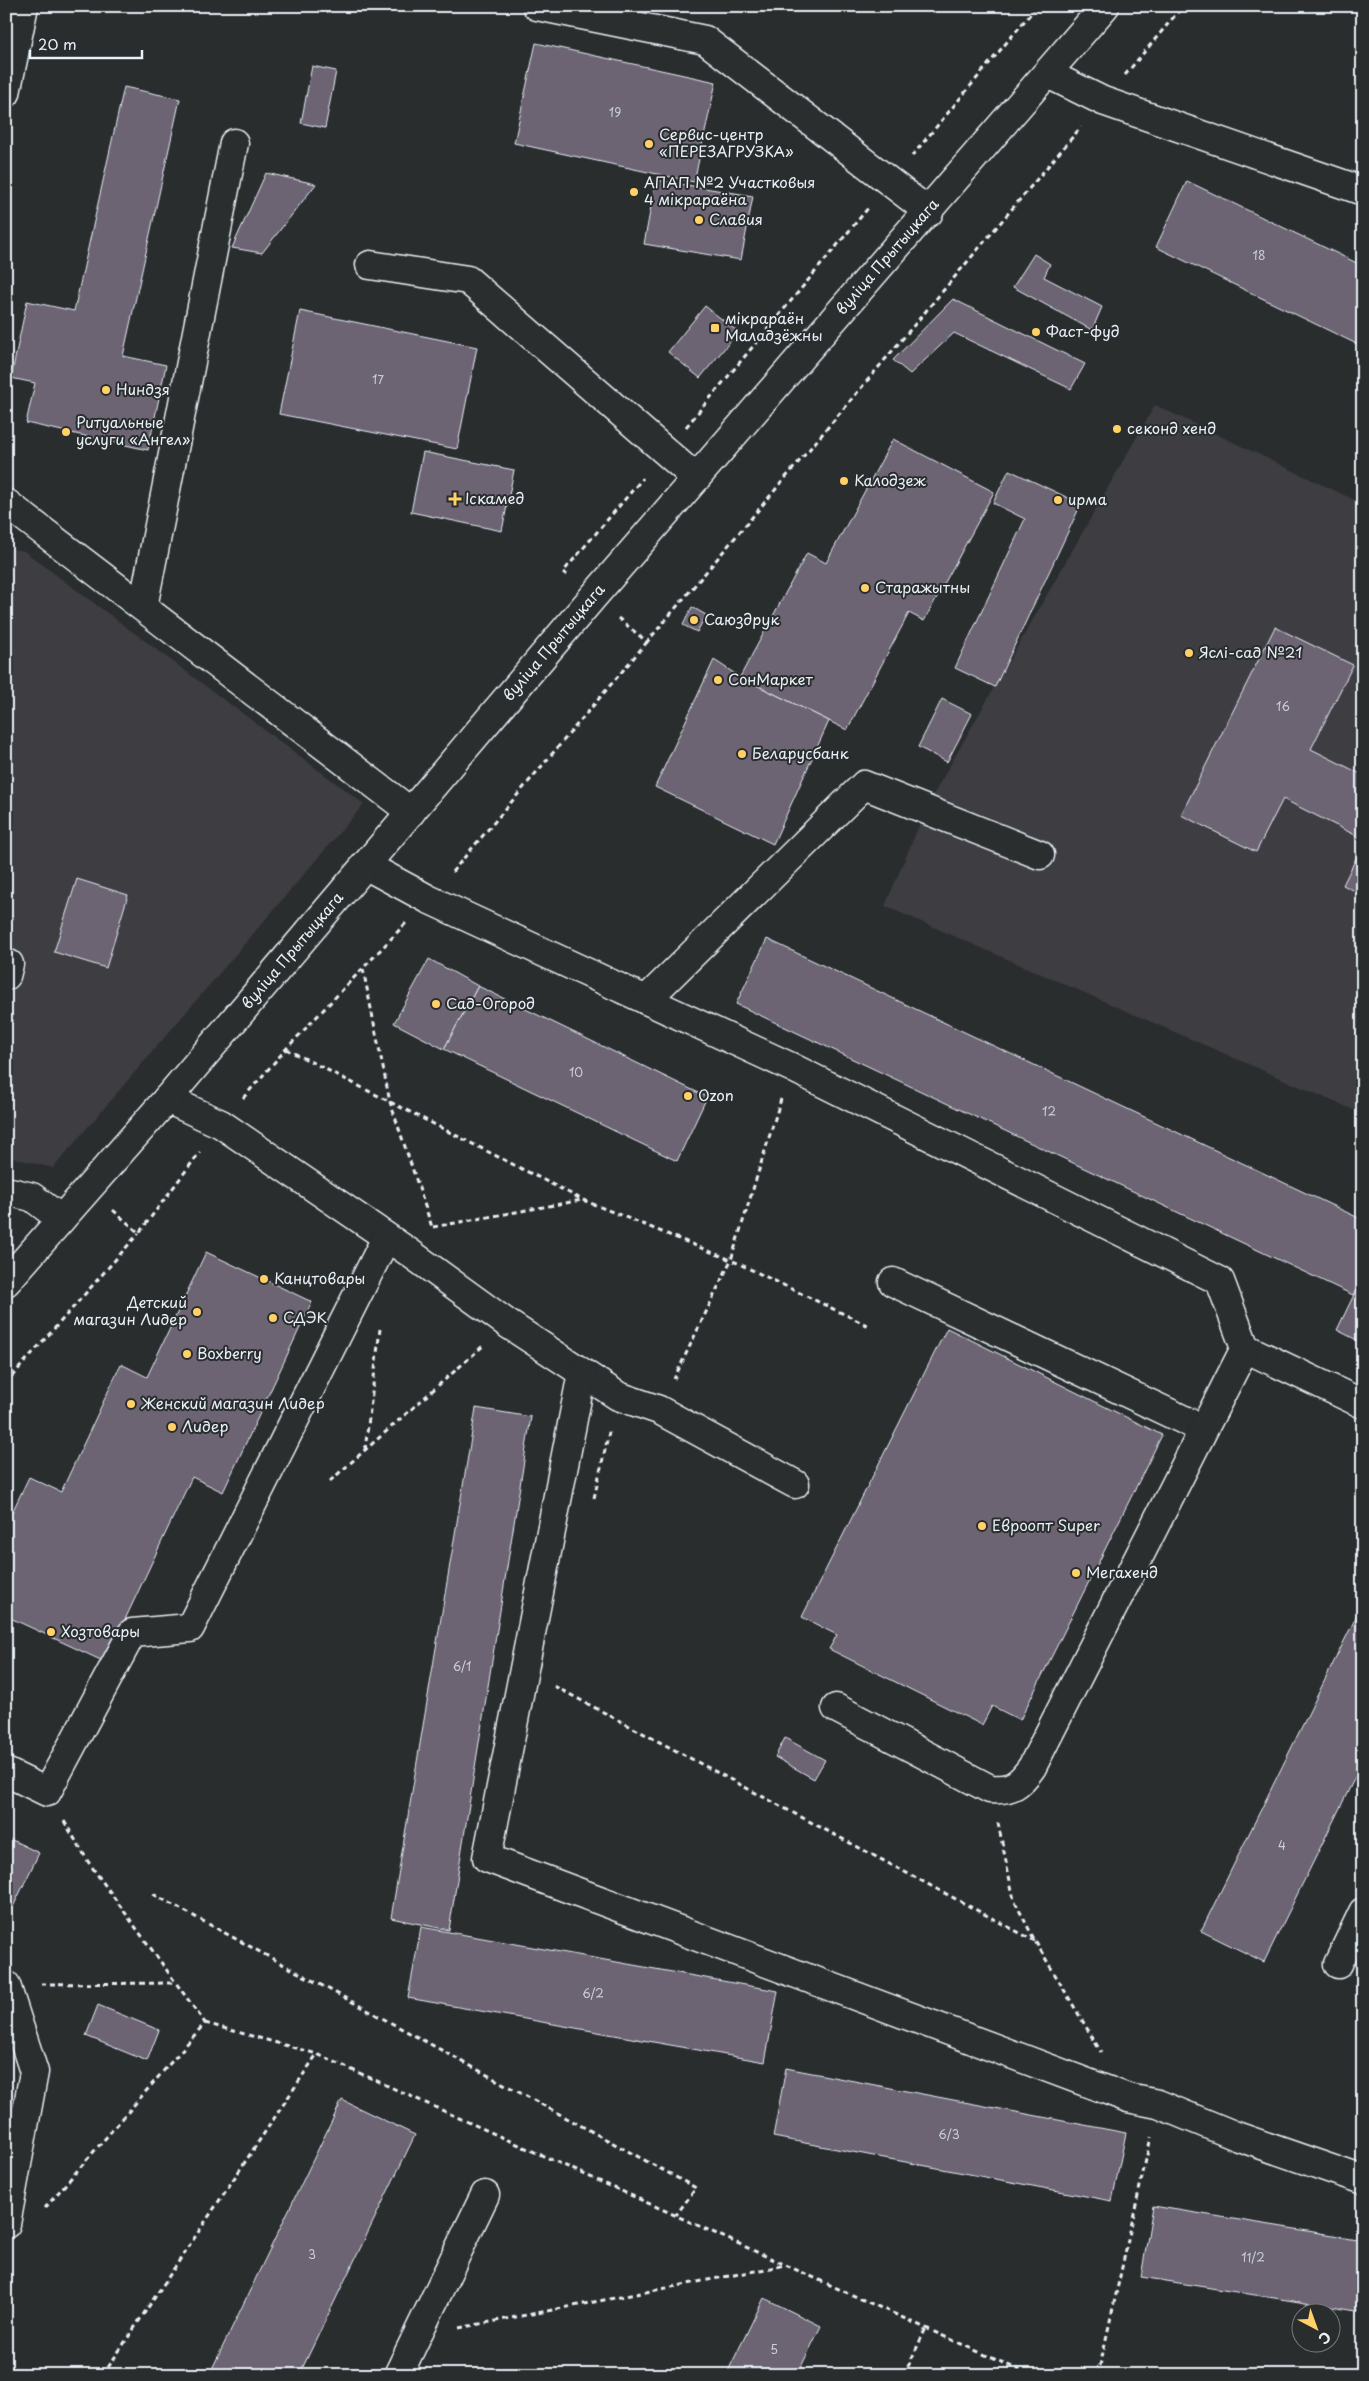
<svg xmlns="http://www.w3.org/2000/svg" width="1369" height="2381" viewBox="0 0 1369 2381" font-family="'Playpen Sans',sans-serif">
<rect width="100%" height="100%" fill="#2a2d2e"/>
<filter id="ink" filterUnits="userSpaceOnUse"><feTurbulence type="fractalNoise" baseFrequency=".02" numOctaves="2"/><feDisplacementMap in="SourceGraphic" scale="10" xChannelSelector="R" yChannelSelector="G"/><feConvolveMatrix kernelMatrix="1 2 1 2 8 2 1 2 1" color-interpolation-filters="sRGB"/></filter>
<g filter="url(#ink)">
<g fill="#3e3d43">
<path d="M1155,405L1363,504V1114L885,906L929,802Z"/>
<path d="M6,548L24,551L364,804L53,1168L6,1156Z"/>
</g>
<g fill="#6c6373" stroke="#e8f1f8">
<path d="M536,43L716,82L694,182L514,143Z"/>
<path d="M312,66L336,71L325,128L301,123Z"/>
<path d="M124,87L180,99L123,356L166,365L148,450L26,423L35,383L11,378L27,301L74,311Z"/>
<path d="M266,173L316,184L262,253L232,248Z"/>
<path d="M656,180L753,196L741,260L644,244Z"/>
<path d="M1187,181L1363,266V347L1156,247Z"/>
<path d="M1034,254L1050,264L1044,277L1102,307L1092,330L1013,287Z"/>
<path d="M953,299L1085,364L1071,389L954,333L910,374L893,360Z"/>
<path d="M705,306L738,332L700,378L668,352Z"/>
<path d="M300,311L477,347L457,449L279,414Z"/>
<path d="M893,439L994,492L924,621L909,613L847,730L740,677L807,553L826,563Z"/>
<path d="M423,452L514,470L502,531L411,512Z"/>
<path d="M1009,470L1081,504L995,687L955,668L1025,519L993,503Z"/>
<path d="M692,607L706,615L697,632L683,625Z"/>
<path d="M1275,627L1353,665L1311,749L1363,775V839L1283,799L1256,852L1181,815Z"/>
<path d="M714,660L740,677L829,721L773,844L655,787Z"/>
<path d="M942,699L972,714L947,762L918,747Z"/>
<path d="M1363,844V895L1343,885Z"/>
<path d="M77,879L128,895L106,968L54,952Z"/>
<path d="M767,939L1363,1220V1276L1353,1295L736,1004Z"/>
<path d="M429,959L478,986L444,1049L394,1023Z"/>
<path d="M478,986L707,1097L677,1161L444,1049Z"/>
<path d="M206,1252L312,1302L223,1492L192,1477L105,1662L6,1616V1525L29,1477L61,1492L121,1364L147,1377Z"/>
<path d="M1363,1276V1343L1337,1330Z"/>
<path d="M947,1328L1162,1435L1020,1720L992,1706L982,1725L829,1649L837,1635L802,1617Z"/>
<path d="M476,1408L531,1417L449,1930L391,1918Z"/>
<path d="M1358,1613L1363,1615V1761L1264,1962L1201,1931Z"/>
<path d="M785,1738L825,1760L814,1779L775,1757Z"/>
<path d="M6,1837L39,1853L13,1907L6,1904Z"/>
<path d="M421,1927L778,1991L765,2062L408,1998Z"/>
<path d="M98,2005L159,2030L147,2061L86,2036Z"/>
<path d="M786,2068L1126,2133L1112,2201L773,2137Z"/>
<path d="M342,2100L415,2135L299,2375H209Z"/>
<path d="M1153,2206L1363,2240V2312L1141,2277Z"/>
<path d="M764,2298L821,2326L797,2375H726Z"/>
</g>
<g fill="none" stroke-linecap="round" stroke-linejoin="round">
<g stroke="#e8f1f8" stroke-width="31">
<g id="minor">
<path d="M537,6L705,40L929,212"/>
<path d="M1048,74L1103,101L1363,191"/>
<path d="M6,93L24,6"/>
<path d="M370,265L468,280L696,478"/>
<path d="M6,503L411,812"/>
<path d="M143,607L234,143"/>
<path d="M365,865L428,899L791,1067L1220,1281L1245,1348L1363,1404"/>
<path d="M6,976L9,964"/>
<path d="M646,1000L864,785L1040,855"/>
<path d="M167,1099L221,1124L410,1253L508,1324L618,1396L659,1410L795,1484"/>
<path d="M6,1191L32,1197L61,1219"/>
<path id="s1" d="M6,1282L167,1099L593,597L1105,6"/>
<path d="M893,1282L1203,1429"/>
<path d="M582,1373L487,1858L1128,2098L1158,2104L1236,2136L1363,2180"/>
<path d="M836,1708L990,1789C1012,1791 1020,1784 1032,1767L1245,1348"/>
<path d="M6,1772L47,1792L132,1633L190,1628L386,1238"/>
<path d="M1338,1964L1363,1912"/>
<path d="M6,1985L34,2072L6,2224"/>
<path d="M398,2375L485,2195"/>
</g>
</g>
<g stroke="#e8f1f8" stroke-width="3" stroke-dasharray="5 4" stroke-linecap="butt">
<path d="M1125,75L1183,6"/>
<path d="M912,156L1037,6"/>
<path d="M686,427L869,207"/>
<path d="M567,575L563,572L643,478"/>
<path d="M618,618L647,642L1081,127"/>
<path d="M452,872L647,642"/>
<path d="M363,969L390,1102L432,1227"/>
<path d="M286,1049L583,1200L731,1260L674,1379"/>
<path d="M243,1098L286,1049L406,923"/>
<path d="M781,1099L731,1260L871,1327"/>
<path d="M113,1210L139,1233L200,1152"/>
<path d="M433,1227L582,1200"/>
<path d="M6,1383L139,1233"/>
<path d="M365,1450L380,1329"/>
<path d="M330,1481L483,1346"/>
<path d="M594,1498L610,1428"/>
<path d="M554,1686L1035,1941"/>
<path d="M998,1823L1014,1900L1035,1941L1101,2052"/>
<path d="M153,1894L696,2188L676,2215"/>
<path d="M41,1984L175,1983"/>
<path d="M205,2023L317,2054"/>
<path d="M45,2208L205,2023L89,1863L64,1821"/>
<path d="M459,2328L786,2265"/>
<path d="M103,2375L317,2054L1030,2375"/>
<path d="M904,2375L926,2328"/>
<path d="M1098,2375L1151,2137"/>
</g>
<use href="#minor" stroke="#2a2d2e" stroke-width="28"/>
</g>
</g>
<g fill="#ffd166" stroke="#2a2d2e" stroke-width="2">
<circle cx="649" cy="144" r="5"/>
<circle cx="634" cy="192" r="5"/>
<circle cx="699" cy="220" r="5"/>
<rect x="710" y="323" width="10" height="10" rx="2.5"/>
<circle cx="1036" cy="332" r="5"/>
<circle cx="106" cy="390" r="5"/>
<circle cx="1117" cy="429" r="5"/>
<circle cx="66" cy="432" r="5"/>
<circle cx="844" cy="481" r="5"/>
<path d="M452.5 491.5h5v5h5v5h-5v5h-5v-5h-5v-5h5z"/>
<circle cx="1058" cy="500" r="5"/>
<circle cx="865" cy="588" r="5"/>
<circle cx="694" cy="620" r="5"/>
<circle cx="1189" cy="653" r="5"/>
<circle cx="718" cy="680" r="5"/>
<circle cx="742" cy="754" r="5"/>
<circle cx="436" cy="1004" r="5"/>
<circle cx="688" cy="1096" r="5"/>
<circle cx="264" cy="1279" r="5"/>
<circle cx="197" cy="1312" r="5"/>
<circle cx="273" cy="1318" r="5"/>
<circle cx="187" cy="1354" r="5"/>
<circle cx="131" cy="1404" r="5"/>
<circle cx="172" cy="1427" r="5"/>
<circle cx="982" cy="1526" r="5"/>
<circle cx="1076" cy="1573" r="5"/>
<circle cx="51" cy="1632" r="5"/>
</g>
<g text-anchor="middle" stroke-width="4" stroke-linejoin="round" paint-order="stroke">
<g font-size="12" fill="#c9ced7">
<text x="615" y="117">19</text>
<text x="1259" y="260">18</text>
<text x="378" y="384">17</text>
<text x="1283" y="711">16</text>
<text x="576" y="1077">10</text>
<text x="1049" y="1116">12</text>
<text x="462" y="1671">6/1</text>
<text x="1282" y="1850">4</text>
<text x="593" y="1998">6/2</text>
<text x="949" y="2139">6/3</text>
<text x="312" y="2259">3</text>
<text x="1253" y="2262">11/2</text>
<text x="774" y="2354">5</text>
</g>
<g font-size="15" fill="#e8f1f8" stroke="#2a2d2e" text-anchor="start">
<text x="659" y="140">Сервис-центр<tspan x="659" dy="17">«ПЕРЕЗАГРУЗКА»</tspan></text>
<text x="644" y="188">АПАП №2 Участковыя<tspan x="644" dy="17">4 мікрараёна</tspan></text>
<text x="709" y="225">Славия</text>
<text x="725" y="324">мікрараён<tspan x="725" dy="17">Маладзёжны</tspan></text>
<text x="1046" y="337">Фаст-фуд</text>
<text x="116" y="395">Ниндзя</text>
<text x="76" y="428">Ритуальные<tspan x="76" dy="17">услуги «Ангел»</tspan></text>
<text x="1127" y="434">секонд хенд</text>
<text x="854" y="486">Калодзеж</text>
<text x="465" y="504">Іскамед</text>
<text x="1068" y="505">ирма</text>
<text x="875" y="593">Старажытны</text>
<text x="704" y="625">Саюздрук</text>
<text x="1199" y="658">Яслі-сад №21</text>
<text x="728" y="685">СонМаркет</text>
<text x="752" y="759">Беларусбанк</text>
<text x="446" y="1009">Сад-Огород</text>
<text x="698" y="1101">Ozon</text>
<text x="274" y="1284">Канцтовары</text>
<text x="187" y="1308" text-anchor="end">Детский<tspan x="187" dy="17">магазин Лидер</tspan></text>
<text x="283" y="1323">СДЭК</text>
<text x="197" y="1359">Boxberry</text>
<text x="141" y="1409">Женский магазин Лидер</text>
<text x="182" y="1432">Лидер</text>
<text x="992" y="1531">Евроопт Super</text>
<text x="1086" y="1578">Мегахенд</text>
<text x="61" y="1637">Хозтовары</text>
</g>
<g font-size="15" fill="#e8f1f8" stroke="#2a2d2e">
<text dy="5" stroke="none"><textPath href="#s1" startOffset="1352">вуліца Прытыцкага</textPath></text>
<text dy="5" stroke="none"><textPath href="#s1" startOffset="842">вуліца Прытыцкага</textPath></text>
<text dy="5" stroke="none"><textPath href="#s1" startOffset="438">вуліца Прытыцкага</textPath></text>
</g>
</g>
<rect width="1369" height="2381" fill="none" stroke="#2a2d2e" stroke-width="25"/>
<rect x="12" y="12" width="1344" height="2356" fill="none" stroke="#e8f1f8" stroke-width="2" filter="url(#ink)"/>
<g transform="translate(1316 2328) rotate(139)"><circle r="24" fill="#2a2d2e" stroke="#767b7f"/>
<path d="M0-4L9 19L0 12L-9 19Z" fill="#ffd166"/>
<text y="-8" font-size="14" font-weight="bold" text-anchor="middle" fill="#e8f1f8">С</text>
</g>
<path d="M30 50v8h112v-8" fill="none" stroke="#e8f1f8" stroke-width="2.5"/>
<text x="38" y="50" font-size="15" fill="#e8f1f8" stroke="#2a2d2e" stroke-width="4" paint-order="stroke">20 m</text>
</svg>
